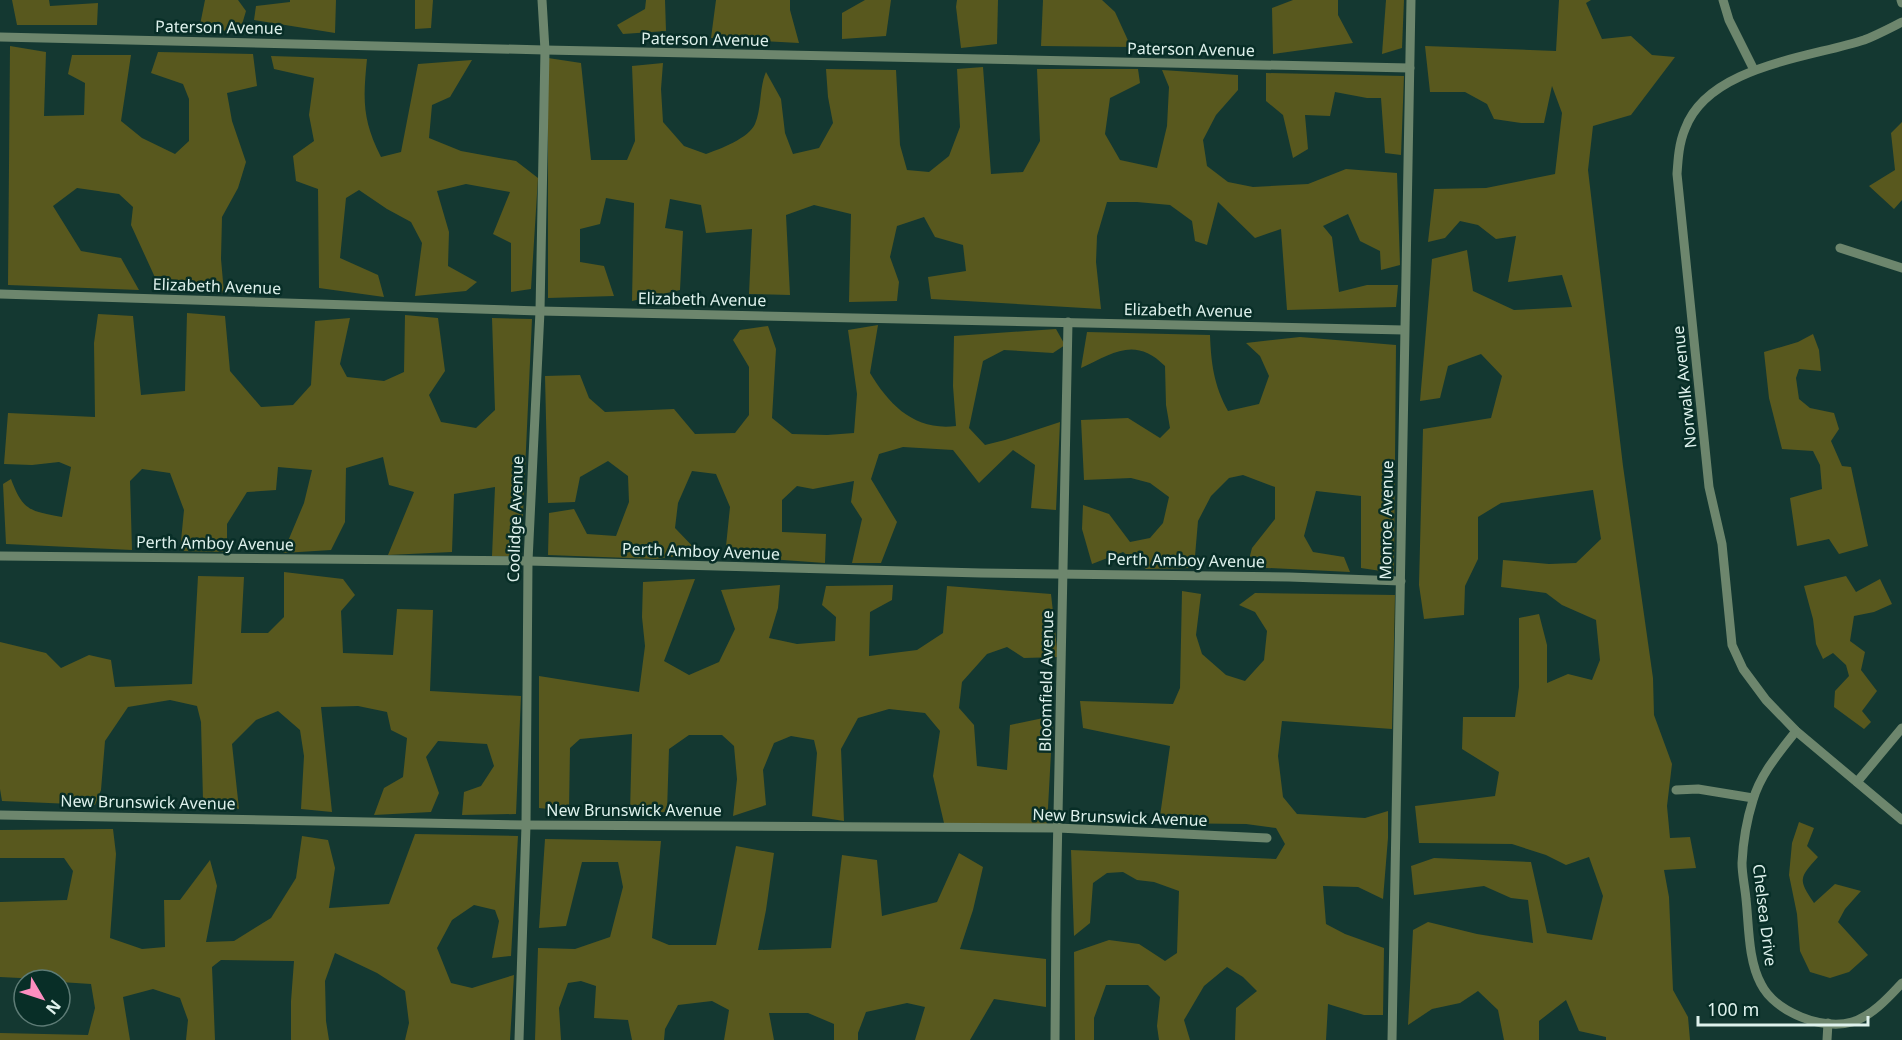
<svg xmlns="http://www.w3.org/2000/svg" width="1902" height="1040" viewBox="0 0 1902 1040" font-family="'Noto Sans',sans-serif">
<rect width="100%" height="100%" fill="#143831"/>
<g fill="#58581e">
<path d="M12,0H49L50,6L98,3L97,25H17Z"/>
<path d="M205,0H238L246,11L240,31L199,30Z"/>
<path d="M290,0H336L335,33L254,20L256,6L290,2Z"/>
<path d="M415,0H433L431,28L415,29Z"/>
<path d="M646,0H665L666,31L623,34L617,25L645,9Z"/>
<path d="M716,0H790V10L799,43L711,38Z"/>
<path d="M865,0H891L886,36L842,39V13Z"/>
<path d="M957,0H998L997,44L961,48L956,7Z"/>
<path d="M1043,0H1102L1115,12L1131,47L1041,46Z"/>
<path d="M1293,0H1338V15L1353,43L1273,54L1272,8Z"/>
<path d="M1386,0H1404L1402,48L1382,54Z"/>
<path d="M1559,0H1591L1586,3L1602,39L1631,36L1652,55L1675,57L1631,115L1593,126L1588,170L1623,466L1653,678L1654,715L1672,764L1667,806L1670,838L1690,837L1696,868L1664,870L1669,897L1673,990L1688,1017L1690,1040H1606V1037L1579,1031L1566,1000L1539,1021V1040H1504L1498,1010L1478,991L1460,1003L1432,1009L1408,1025L1413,930L1428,922L1477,934L1533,943L1528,900L1511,898L1484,886L1414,895L1411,866L1434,858L1531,862L1547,933L1592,940L1603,896L1589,857L1566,865L1546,855L1512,844L1419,843L1415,806L1495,796L1499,772L1462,749L1463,717H1515L1519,687V618L1539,614L1547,645V683L1568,674L1592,680L1600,660L1596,620L1562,605L1546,593L1501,587L1503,560L1549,564L1576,563L1601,539L1593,490L1501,503L1478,517V559L1465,586L1464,615L1424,619L1419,585L1423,429L1491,418L1502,376L1481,354L1448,366L1440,398L1420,401L1432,259L1467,250L1473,291L1514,310L1572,307L1562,275L1508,282L1516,236L1496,239L1478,225L1460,221L1445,238L1428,242L1434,189L1486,188L1555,174L1562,113L1552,86L1544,123H1521L1494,119L1487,104L1465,92H1430L1425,46L1556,51Z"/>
<path d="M10,46L46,52L44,116L84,115L85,83L68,74L72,55H131L121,121L142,138L175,154L189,141V99L183,84L151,73L158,52L253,54L257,86L227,93L232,121L246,162L238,188L222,217L221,259L224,293L158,284L131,225L133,207L119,194L77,188L53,206L81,251L121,258L139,290L8,285Z"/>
<path d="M271,56L367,59C363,99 362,120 381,157L401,152L418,64L472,60L450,97L432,105L429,138L461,151L516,161L538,178L531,289L511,292V243L493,234L510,192L466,184L437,191L449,232L448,266L477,282L466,291L415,296L422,243L411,222L387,209L359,190L346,198L340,258L378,275L384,297L319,288L318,189L296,181L293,156L314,141L309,115L314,78L274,69Z"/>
<path d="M548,58L581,63L591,160H627L635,141L632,66L663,63L661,89L663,122L684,146L706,154C720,149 749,138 755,124C762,108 759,88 766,72L781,99L785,133L793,154L819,148L833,123L828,97L826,69L896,70L900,145L907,170L929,172L949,156L960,127L957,69L983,67L991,174L1023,172L1040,141L1037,69H1138L1140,83L1110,98L1105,134L1120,160L1157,168L1167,126L1169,87L1162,70L1238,75V90L1216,115L1203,140L1207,166L1228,182L1253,187L1308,184L1346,169L1397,173L1400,265L1381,270L1380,251L1360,241L1348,214L1323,226L1332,237L1339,292L1367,285H1398L1396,307L1287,310L1281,229L1255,238L1218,202L1207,245L1195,241L1192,221L1170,205L1137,202H1107L1097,236L1096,262L1101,309L931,299L928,277L966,271L963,245L935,237L924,217L897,226L890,257L899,282L897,301L849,302L851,214L814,205L786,215L790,295L749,294L752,229L706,233L701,205L670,199L665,228L683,231L680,290L632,301L634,203L606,198L600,224L580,229V262L604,266L614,296L548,298Z"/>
<path d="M1266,73L1404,76L1401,155L1385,153L1381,98H1367L1335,92L1330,116L1305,115L1308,149L1293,158L1283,115L1266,101Z"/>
<path d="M1902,122V200L1894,209L1869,186L1895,170L1891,133Z"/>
<path d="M187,313L225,316L230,371L261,407L293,405L311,385L315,321L350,318L340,364L347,377L384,381L404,372L405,315L438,318L445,371L429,395L441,422L476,428L495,410L492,318L532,319L521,557L492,556L495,487L454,494L452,552L388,555L414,492L389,485L383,457L346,468L345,522L331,550L283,553L304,503L312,470L278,467L276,490L247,492L227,524V552L180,551L184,510L170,473L142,469L130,481L132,550L6,544L3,484L11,479C23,511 30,511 62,517L71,467L59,462L32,465L4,464L8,413L95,417L94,343L98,314L133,316L141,395L185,391Z"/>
<path d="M878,325L870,373C890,406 915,431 956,426L953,386L954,336L1056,329L1065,345L1053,353L1004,350L983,361L969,428L985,445L1005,440L1060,422L1056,510L1031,508L1035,465L1013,450L979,483L953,450L903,447L879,454L871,479L897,522L881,563H852L862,519L851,502L854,481L813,489L797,486L782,500V532L826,534L825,563L725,556L730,507L716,474L692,471L678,503L675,528L699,553L656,559L548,555L549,513L574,509L587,534L616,536L629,502L628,476L608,461L580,477L575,502L548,503L545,376L580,375L589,398L605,412L674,409L695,434L735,433L749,415V367L733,340L740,330L768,326L776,349L772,418L792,434L827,435L854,433L857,394L848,330Z"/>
<path d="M1087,332L1210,335C1211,363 1214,386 1228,411L1259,404L1269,376L1260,356L1246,343L1300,337L1396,345L1394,573L1361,568V496L1316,491L1304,536L1313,552L1344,557L1350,572L1247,567L1252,548L1275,519V487L1243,475L1229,478L1211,496L1198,521L1194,568L1146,569L1123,552L1092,564L1082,529L1083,505L1109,514L1130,542L1150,538L1163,523L1169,497L1150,483L1131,478L1084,480L1081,420L1128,418L1160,438L1170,428L1166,405L1165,366C1135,336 1113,353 1081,368Z"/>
<path d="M1813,334L1819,350L1821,371L1799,369L1796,378L1799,399L1810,408L1834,413L1839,429L1831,441L1842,466L1851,467L1868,546L1839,554L1829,539L1797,546L1790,498L1822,489L1820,465L1813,451L1782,449L1769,398L1764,352L1798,342Z"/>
<path d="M284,572L343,579L355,595L341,611L343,653L393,655L397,609L433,610L430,691L521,696L516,814L462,815L464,792L481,786L494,766L487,744L438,741L426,757L439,793L431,812L374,815L384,788L403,777L407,738L391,730L387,712L358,706L321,707L332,812L301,809L304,756L300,730L278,711L256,720L232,744L239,809L203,800L201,722L197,706L170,700L128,707L105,741L101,790L95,805L2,801L0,789V642L46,653L61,668L89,655L111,660L115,687L192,684L198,576L244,577L241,633H268L284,617Z"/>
<path d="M1846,576L1856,592L1880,579L1892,604L1874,612L1854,616L1850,641L1865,652L1861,670L1877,691L1862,711L1871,722L1864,729L1834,707L1835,691L1849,676L1846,665L1833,653L1823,659L1816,644L1813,619L1804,586Z"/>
<path d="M695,579L664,661L689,675L719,662L735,629L721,590L780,585L778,608L769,638L797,644L835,641L836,617L822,605L826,586L893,585L892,600L870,612L869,656L917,650L943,633L947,586L1051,594L1058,657L1024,658L1007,647L987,654L962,682L959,708L974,725L977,766L1007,770L1010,725L1053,716L1047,826L944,823L933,776L940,731L925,713L889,709L858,718L841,749L844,821L812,816L817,753L814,740L791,736L774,743L763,770L766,805L733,816L737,779L734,746L722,735H689L669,749L667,812L630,813L632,734L580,739L570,748L569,811L539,808V676L639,692L645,646L642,617L643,582Z"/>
<path d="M1182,591L1201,594L1196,635L1202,654L1226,675L1245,681L1264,660L1267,631L1255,612L1239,605L1255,593L1395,595L1392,729L1282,721L1278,756L1283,797L1297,814L1365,818L1388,811V838L1383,899L1358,887L1323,886L1326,924L1345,934L1384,948L1383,1015H1364L1328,1004L1326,1040H1235L1236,1008L1257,991L1243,977L1227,967L1204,986L1184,1020L1190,1040H1159L1157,1026L1160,997L1148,985H1106L1094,1018V1040H1075L1074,952L1109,940L1139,944L1165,961L1177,953L1179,891L1154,882L1137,880L1123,872L1107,873L1093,883L1090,923L1074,936L1071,850L1276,859L1285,844L1276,828L1246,824L1159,823L1170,746L1083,728L1080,701L1173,704L1180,688Z"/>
<path d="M1799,822L1814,828L1807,846L1818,857C1799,878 1798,879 1814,903L1835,884L1861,891L1845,909L1838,922L1868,955L1849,972L1830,978L1810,972L1800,951L1797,914L1789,875L1792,843Z"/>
<path d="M113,829L116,854L110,938L142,949L165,947L164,900H180L210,860L217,886L206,942L234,941L271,918L296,878L302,836L328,840L335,868L329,908L389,904L415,834L518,836L511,956L492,958L499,921L495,910L474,905L452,920L437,948L451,983L472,988L514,975L510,1040H405L409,1023L405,991L377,973L335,953L325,981L326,1021L329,1040H291V1001L294,961L221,960L212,967L215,1040H186L188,1020L180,998L153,989L123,997L130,1040H0V1033L88,1035L95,1008L91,984L60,982V980L0,977V902L67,900L73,871L64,858H0V830Z"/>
<path d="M545,839L661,841L652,938L669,945H716L736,846L774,853L766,910L758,950L831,948L842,855L877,860L882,916L937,902L959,853L983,867L973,910L960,949L1046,959V1007L994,999L970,1040H915L925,1007L907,1003L866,1012L858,1033V1040H834V1024L808,1013H769L774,1040H724L729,1010L712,1001L678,1005L665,1029L664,1040H632L628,1020L594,1018L596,986L581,981L568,983L559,1008L561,1040H535L538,948L575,949L610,937L623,887L618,862H582L566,926L539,928Z"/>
</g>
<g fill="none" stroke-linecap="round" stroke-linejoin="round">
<g stroke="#6d866d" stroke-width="9">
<path d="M1723,0L1729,20L1754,70"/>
<path d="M1901,0L1902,3"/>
<path d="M1902,22C1890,28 1877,35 1864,40C1809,58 1708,66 1685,129C1679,143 1678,159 1677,174L1709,487L1722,544L1732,645L1743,669L1766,700L1796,731L1902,820"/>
<path d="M0,37L545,50L1410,68"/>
<path d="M1840,248L1902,268"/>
<path d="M0,294L540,311L1404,330"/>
<path d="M0,556L528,561L981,573L1289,577L1401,581"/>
<path d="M1796,731C1779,753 1761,773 1753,800C1747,819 1743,842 1742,863C1742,875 1745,887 1746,899C1749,926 1748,960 1761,984C1775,1012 1823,1031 1852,1022C1872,1016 1889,997 1902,983"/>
<path d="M1857,782L1902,728"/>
<path d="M1676,790L1698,789L1753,798"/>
<path d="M0,815L526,825L1058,828L1267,838"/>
<path d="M519,1040L526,825L528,561L540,311L545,50L542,0"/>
<path d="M1055,1040L1056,914L1068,322"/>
<path d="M1392,1040L1411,0"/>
<path d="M1827,1040L1828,1023"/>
</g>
</g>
<g text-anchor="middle" stroke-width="5" stroke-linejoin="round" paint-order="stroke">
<g font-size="16" fill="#def1ec" stroke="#082e27">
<text transform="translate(219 27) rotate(1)" y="6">Paterson Avenue</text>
<text transform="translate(705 39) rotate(1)" y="6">Paterson Avenue</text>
<text transform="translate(1191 49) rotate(1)" y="6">Paterson Avenue</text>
<text transform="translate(217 286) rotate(2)" y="6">Elizabeth Avenue</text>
<text transform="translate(702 299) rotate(1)" y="6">Elizabeth Avenue</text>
<text transform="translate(1188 310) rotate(1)" y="6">Elizabeth Avenue</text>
<text transform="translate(1684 387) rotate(-96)" y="6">Norwalk Avenue</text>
<text transform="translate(515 519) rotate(-88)" y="6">Coolidge Avenue</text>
<text transform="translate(1386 520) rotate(-89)" y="6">Monroe Avenue</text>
<text transform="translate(215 543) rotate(1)" y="6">Perth Amboy Avenue</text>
<text transform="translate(701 551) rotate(2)" y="6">Perth Amboy Avenue</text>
<text transform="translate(1186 560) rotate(1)" y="6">Perth Amboy Avenue</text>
<text transform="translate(1046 681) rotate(-89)" y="6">Bloomfield Avenue</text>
<text transform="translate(148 802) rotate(1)" y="6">New Brunswick Avenue</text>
<text x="634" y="816">New Brunswick Avenue</text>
<text transform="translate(1120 817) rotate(2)" y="6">New Brunswick Avenue</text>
<text transform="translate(1765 915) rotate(83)" y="6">Chelsea Drive</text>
</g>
</g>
<g transform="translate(42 998) rotate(129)"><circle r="28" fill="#082e27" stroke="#5e7c76" stroke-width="1.5"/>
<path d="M0-4.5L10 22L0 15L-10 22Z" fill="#fd8ec0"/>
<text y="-9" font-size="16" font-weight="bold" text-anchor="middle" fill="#def1ec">N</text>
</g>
<path d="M1698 1016v9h170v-9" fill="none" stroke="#def1ec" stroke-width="3"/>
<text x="1707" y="1016" font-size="18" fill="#def1ec" stroke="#082e27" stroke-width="4.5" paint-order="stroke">100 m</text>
</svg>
